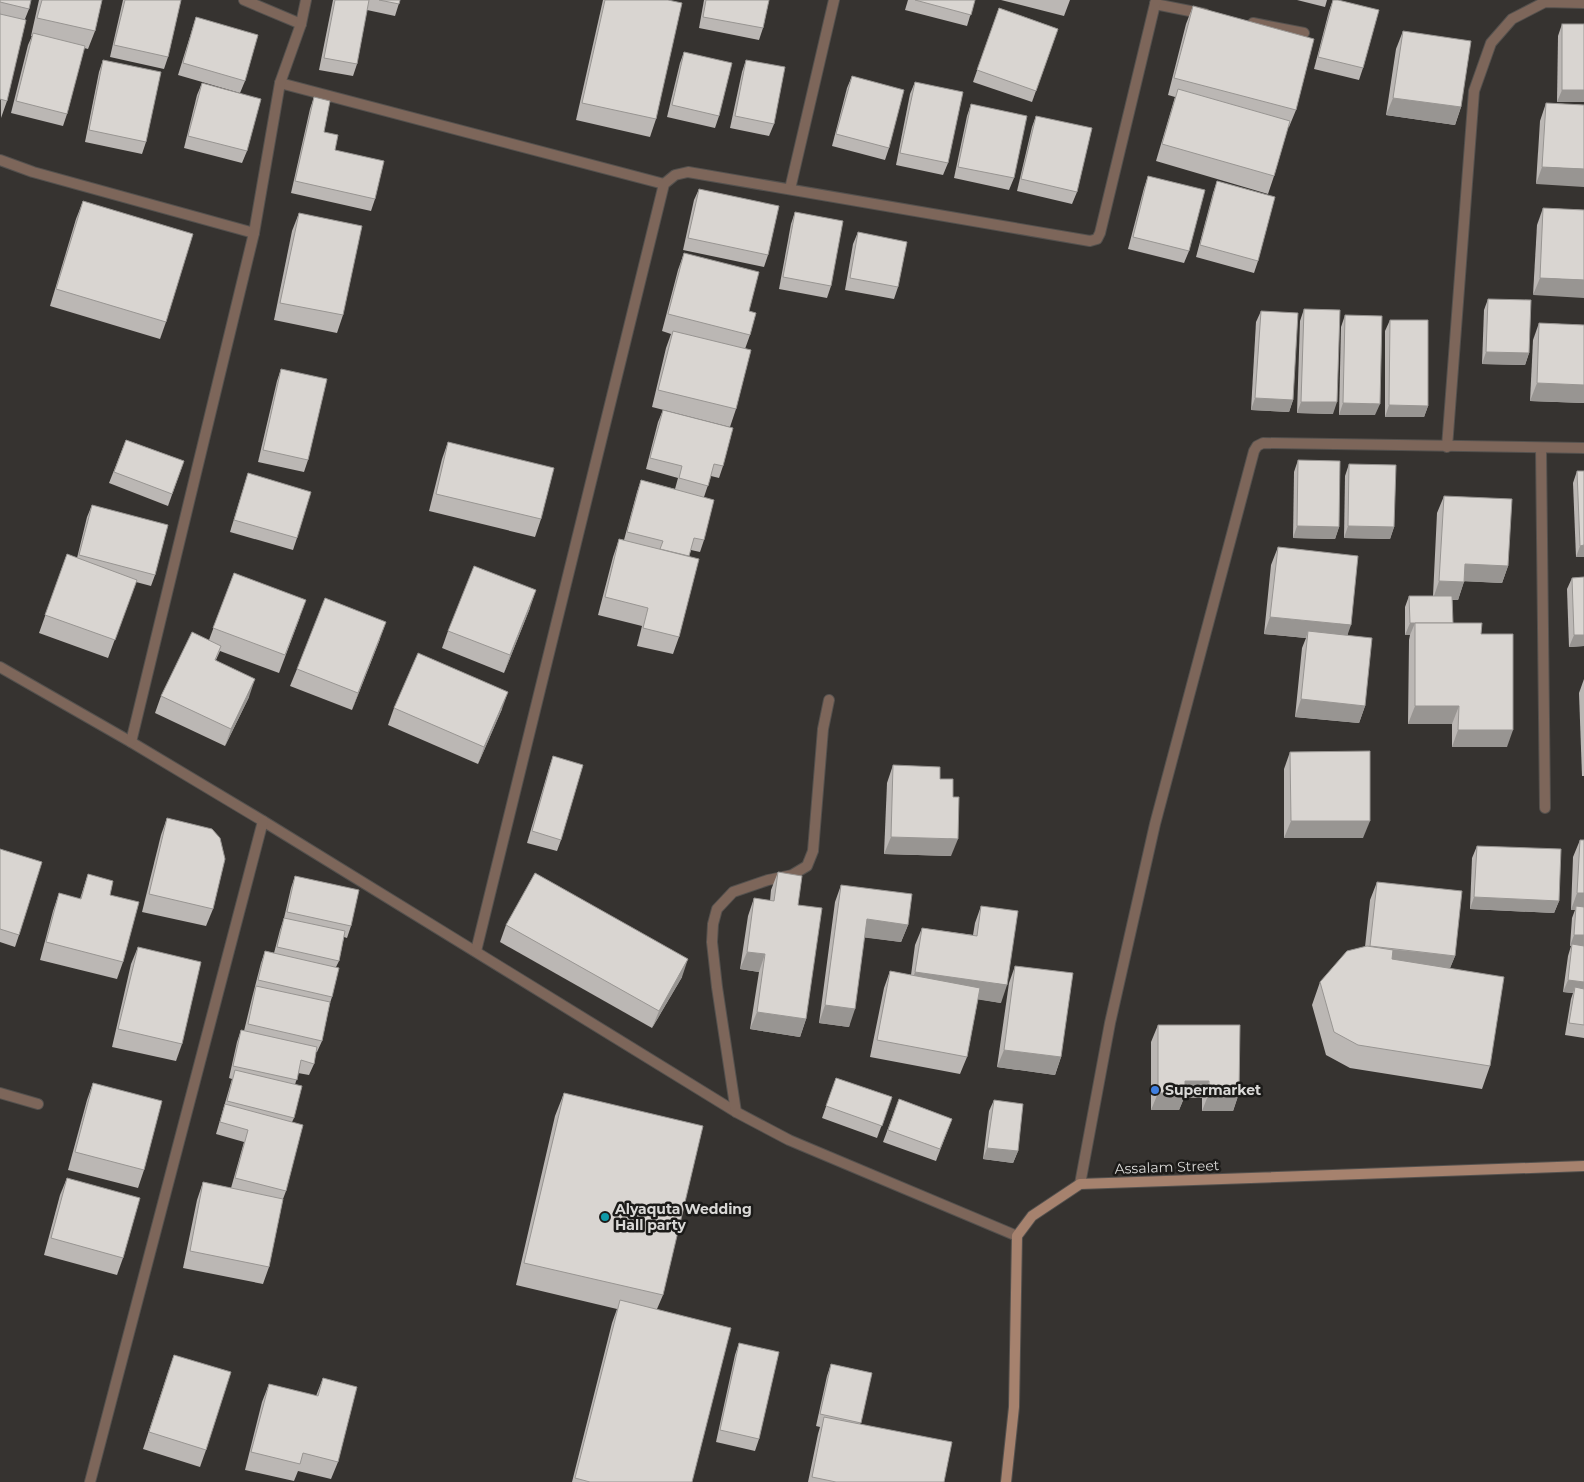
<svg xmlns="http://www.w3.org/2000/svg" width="1584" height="1482" viewBox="0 0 1584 1482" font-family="Montserrat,sans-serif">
<rect width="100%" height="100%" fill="#363330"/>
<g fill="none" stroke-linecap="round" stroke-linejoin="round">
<g stroke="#54514e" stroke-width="12">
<g id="minor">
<path d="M244,0L301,24"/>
<path d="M1155,4L1205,14"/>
<path d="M1253,23L1304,33"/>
<path d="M280,83L664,184"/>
<path d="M0,160L33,172L254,233"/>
<path d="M790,189L834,0"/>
<path d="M1447,447L1474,91L1491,43L1512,19L1545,2L1584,3"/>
<path d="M1541,448L1545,808"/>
<path d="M0,667L131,742L263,821L736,1112L789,1140L1017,1236"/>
<path d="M131,742L254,233L280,83L301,24L306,0"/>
<path d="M476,951L664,184L675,175L688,172L1090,241L1097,239L1100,233L1156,0"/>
<path d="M0,1093L38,1104"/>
<path d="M736,1112L717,987L712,942L713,924L717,909L733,892L768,880L792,875L807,866L813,851L823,729L829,700"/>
<path d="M1080,1184L1110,1023L1155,824L1254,451L1257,446L1263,443L1584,448"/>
<path d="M90,1482L263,821"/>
</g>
</g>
<g stroke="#54514e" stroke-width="12">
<path id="secondary" d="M1006,1482L1014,1407L1017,1236L1032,1216L1080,1184L1584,1166"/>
</g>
<use href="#minor" stroke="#7d665a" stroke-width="10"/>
<use href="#secondary" stroke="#a6826e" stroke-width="10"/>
</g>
<g fill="#bbb7b4">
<path d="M0,0L29,9L25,19L7,101L1,118Z"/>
<path d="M39,0H102L95,31L88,49L84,48L67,114L63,126L11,113L28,45L32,36H31Z"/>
<path d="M123,0H181L168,57L164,69L110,57Z"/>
<path d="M333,0H400L395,16L367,10L357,64L353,76L319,70Z"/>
<path d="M603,0H668L656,119L650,137L576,120Z"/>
<path d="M704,0H769L763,28L759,40L699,28Z"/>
<path d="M908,0H975L967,26L905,10Z"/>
<path d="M1001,0H1070L1064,16Z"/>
<path d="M1297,0H1327L1325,7Z"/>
<path d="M1333,0L1363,68L1359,80L1314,69L1329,11Z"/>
<path d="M1193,6L1296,110L1289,127H1288L1274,176L1268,194L1156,161L1175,97L1168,95L1186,24Z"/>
<path d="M999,8L1058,29L1032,102L973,82Z"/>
<path d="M196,17L245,81L240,93L178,75Z"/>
<path d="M1562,24H1584V102H1557L1558,36Z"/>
<path d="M1403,31L1461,107L1455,125L1386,115L1396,49Z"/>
<path d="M684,52L719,116L715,128L667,117L680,63Z"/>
<path d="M103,60L146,142L142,154L85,142L99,72Z"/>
<path d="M746,60L774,124L769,136L730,128L742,72Z"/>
<path d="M852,76L889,148L885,160L832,146L847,88Z"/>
<path d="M915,82L948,163L943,175L896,165L910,94Z"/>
<path d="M202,83L247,151L242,163L184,148L197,95Z"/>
<path d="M314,97L324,132L335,150L375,199L371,211L291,193L310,109Z"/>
<path d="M1546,103L1584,105L1536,184L1540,121Z"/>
<path d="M971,104L1014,178L1009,190L954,178L967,116Z"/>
<path d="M1036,116L1077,192L1072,204L1017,191L1032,127Z"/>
<path d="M1148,176L1189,251L1184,263L1128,249L1144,188Z"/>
<path d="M1217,181L1258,261L1254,273L1196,257L1213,193Z"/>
<path d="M699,189L768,255L764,267L683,250L694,200Z"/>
<path d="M83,201L166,322L160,339L50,306L76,219Z"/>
<path d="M1543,208L1584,210L1533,295L1537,225Z"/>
<path d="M795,212L831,286L827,298L779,289L791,224Z"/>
<path d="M299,213L343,315L337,333L274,320L292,231Z"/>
<path d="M858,232L898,287L894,299L845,290L853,244Z"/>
<path d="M684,253L749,311L750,335L745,349L736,409L730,427L652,407L666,348L671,334L662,331L678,270Z"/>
<path d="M1488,299L1529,353L1525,365L1482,364L1484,310Z"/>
<path d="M1304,309L1333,414L1297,413L1300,321Z"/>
<path d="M1261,311L1293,400L1289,412L1251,410L1256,322Z"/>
<path d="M1345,315L1375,415H1339L1341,327Z"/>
<path d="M1390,320L1428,406L1424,417H1385V331Z"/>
<path d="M1539,323L1584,325V403L1530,401L1533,340Z"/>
<path d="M281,369L308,460L304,472L258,462L277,381Z"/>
<path d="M663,410L723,466L719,478L711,476L704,497V540L700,552L691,550L689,556L679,637L673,654L637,646L642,626L598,615L613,557L619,539L624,540L637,492L641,480L675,489L678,478L646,469L658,422Z"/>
<path d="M126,440L184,461L168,506L109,483Z"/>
<path d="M448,442L541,519L535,537L429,511L442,459Z"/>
<path d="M1298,460L1339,527L1335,539L1293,538L1294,472Z"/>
<path d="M1349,464L1394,527L1390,539L1344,538L1345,476Z"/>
<path d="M1577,471H1584V557H1576L1573,483Z"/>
<path d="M248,473L297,538L293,550L230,532Z"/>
<path d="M1444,496L1508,566L1502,583L1464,581L1458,600H1452V623L1481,634L1507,747H1452V724H1408L1409,640L1410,635H1405V607L1409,596H1433L1437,513Z"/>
<path d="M92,505L155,575L151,586L136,582L108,658L39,633L67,554L77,558L87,517Z"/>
<path d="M1278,547L1348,635L1365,706L1359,723L1295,717L1302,648L1306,638L1264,634L1271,565Z"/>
<path d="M234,573L300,617L279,673L220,651L216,660L249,697L225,746L155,713L161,696L209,640Z"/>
<path d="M1584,577V646L1569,647L1567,589L1572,578Z"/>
<path d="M530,608L504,673L442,648L448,631Z"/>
<path d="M380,639L352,710L290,686L297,669Z"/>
<path d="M1584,679V776H1582L1579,693Z"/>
<path d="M394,708L502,709L478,764L388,725Z"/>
<path d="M1290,752L1363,838H1284V769Z"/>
<path d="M553,756L561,840L557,851L527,843L549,768Z"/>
<path d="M893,765L940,779L951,856L884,854L887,783Z"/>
<path d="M167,818L213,909L206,926L142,912L161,835Z"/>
<path d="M1580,840H1584V1038L1565,1035L1571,999L1573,993L1563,992L1568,956L1571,946H1570L1572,918L1575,910H1571L1573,857Z"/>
<path d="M1477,846L1559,901L1554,913L1470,909L1472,858Z"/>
<path d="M0,849L19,935L15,947L0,942Z"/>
<path d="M778,872L798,905L806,1019L800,1037L750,1029L759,972L740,969L748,916L754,898L770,901L771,890Z"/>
<path d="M88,874L110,895L123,962L117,979L40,960L53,911L59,893L80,899Z"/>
<path d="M295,876L351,926L347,938L344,937L339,961L336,967L332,997L330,1003L322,1041L317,1052H316L314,1064L309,1075L298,1073L295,1085L294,1118L292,1122L286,1191L283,1199L269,1267L263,1284L183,1268L197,1200L203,1182L231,1188L244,1142L216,1134L232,1079L229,1078L237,1042L241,1030L244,1031L252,998L261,963L265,951L274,953L280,930L284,918L291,888Z"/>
<path d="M1377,882L1455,956L1450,968L1490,1066L1482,1089L1350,1068L1326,1055L1312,1005L1320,982L1365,947L1370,900Z"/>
<path d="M841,885L908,925L901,942L864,937L849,1027L819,1023L835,902Z"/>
<path d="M981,906L1001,1003L978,999L967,1057L960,1074L870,1057L884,988L890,971L911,975L915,945L922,928L973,935L975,923Z"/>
<path d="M506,925L682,977L652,1028L500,942Z"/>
<path d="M138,947L182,1044L176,1061L112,1047L131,964Z"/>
<path d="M1015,966L1061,1057L1055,1075L997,1067L1009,983Z"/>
<path d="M1158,1025L1239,1093L1233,1111H1202V1098H1184L1179,1110H1151V1042Z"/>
<path d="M836,1078L892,1097L877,1138L822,1118Z"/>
<path d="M93,1083L144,1170L138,1188L68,1170L87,1100Z"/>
<path d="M564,1093L663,1295L657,1309L692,1482H572L612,1323L617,1309L516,1285L555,1116Z"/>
<path d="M899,1099L952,1119L936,1161L883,1142Z"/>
<path d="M994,1100L1018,1151L1013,1163L983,1159L989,1111Z"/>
<path d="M67,1178L123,1258L117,1275L44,1255L60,1195Z"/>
<path d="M739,1343L759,1439L755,1451L716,1442L735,1355Z"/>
<path d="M174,1355L206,1450L200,1467L143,1449L168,1372Z"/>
<path d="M831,1364L872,1373L860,1424L944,1482H808L818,1434L820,1427L816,1426L827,1376Z"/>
<path d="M323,1378L338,1462L331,1479L298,1471L294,1481L245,1470L262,1402L269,1384L316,1396Z"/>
</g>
<g fill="#989592">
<path d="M1562,90H1584V102H1557Z"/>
<path d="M1393,98L1461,107L1455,125L1386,115Z"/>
<path d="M1542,167L1584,169V187L1536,184Z"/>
<path d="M1540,278L1584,280V298L1533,295Z"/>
<path d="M1486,352L1529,353L1525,365L1482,364Z"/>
<path d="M1537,383L1584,385V403L1530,401Z"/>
<path d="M1255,398L1293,400L1289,412L1251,410Z"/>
<path d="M1301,402H1337L1333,414L1297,413Z"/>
<path d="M1343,403L1380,404L1375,415H1339Z"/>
<path d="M1389,405L1428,406L1424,417H1385Z"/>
<path d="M1297,526L1339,527L1335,539L1293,538Z"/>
<path d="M1348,526L1394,527L1390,539L1344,538Z"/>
<path d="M1584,545V557H1576L1580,546Z"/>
<path d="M1465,564L1508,566L1502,583L1459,581Z"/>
<path d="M1439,581L1464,582L1458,600L1433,599Z"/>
<path d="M536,590L530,608L504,673L510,655Z"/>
<path d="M1270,617L1351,625L1345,642L1308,631L1306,638L1264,634Z"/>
<path d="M386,622L380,639L352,710L358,693Z"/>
<path d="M1410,623H1415L1410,635H1405Z"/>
<path d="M1574,635H1584V646L1569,647Z"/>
<path d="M255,679L249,697L225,746L231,729Z"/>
<path d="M508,692L502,709L478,764L484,747Z"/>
<path d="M1301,699L1365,706L1359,723L1295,717Z"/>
<path d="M1415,706H1459L1452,724H1408Z"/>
<path d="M1458,730H1513L1507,747H1452Z"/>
<path d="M1291,821H1370L1363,838H1284Z"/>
<path d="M891,837L958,839L951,856L884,854Z"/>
<path d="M1577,893H1584V911L1576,906L1575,910H1571Z"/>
<path d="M1474,897L1559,901L1554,913L1470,909Z"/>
<path d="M867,919L908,925L901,942L860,937Z"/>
<path d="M1574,935H1584V948L1572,944L1571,946H1570Z"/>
<path d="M1370,947L1455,956L1448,973L1363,964Z"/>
<path d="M747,952L765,954L759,972L740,969Z"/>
<path d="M688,959L682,977L652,1028L659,1011Z"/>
<path d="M915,972L1007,985L1001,1003L909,989Z"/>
<path d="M1568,980L1584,982V995L1575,987L1573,993L1563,992Z"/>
<path d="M825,1005L855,1009L849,1027L819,1023Z"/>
<path d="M757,1012L806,1019L800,1037L750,1029Z"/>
<path d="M1004,1050L1061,1057L1055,1075L997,1067Z"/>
<path d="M1185,1081H1209L1202,1098H1184L1179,1110H1151L1158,1093Z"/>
<path d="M1209,1093H1239L1233,1111H1202Z"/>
<path d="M987,1148L1018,1151L1013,1163L983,1159Z"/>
</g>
<g fill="#d9d5d1" stroke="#989592">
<path d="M0,0H31L29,9L0,2Z"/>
<path d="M42,0H102L95,31L37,18Z"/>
<path d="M125,0H181L168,57L114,45Z"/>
<path d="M335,0H369L357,64L324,58Z"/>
<path d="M379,0H400L399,4Z"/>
<path d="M605,0H668L682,3L656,119L582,103Z"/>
<path d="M706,0H769L763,28L703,17Z"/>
<path d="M915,0H975L971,15Z"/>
<path d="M1333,0H1338L1379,10L1363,68L1318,57Z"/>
<path d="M1193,6L1314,39L1296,110L1174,78Z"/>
<path d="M999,8L1058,29L1036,91L977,70Z"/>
<path d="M0,14L26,20L7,101L0,99Z"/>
<path d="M196,17L258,35L245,81L183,63Z"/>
<rect x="1562" y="24" width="22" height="66"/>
<path d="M1403,31L1471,41L1461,107L1393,98Z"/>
<path d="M33,33L85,46L67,114L16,101Z"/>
<path d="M684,52L732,63L719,116L672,105Z"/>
<path d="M103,60L161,72L146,142L89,130Z"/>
<path d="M746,60L785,67L774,124L735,116Z"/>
<path d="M852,76L904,90L889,148L836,134Z"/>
<path d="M915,82L963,92L948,163L900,153Z"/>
<path d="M202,83L261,99L247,151L188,136Z"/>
<path d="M1178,89L1290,121L1274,176L1162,144Z"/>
<path d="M314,97L330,101L324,132L338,135L335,150L384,161L375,199L295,181Z"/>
<path d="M1546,103L1584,105V169L1542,167Z"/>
<path d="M971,104L1027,116L1014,178L958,167Z"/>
<path d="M1036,116L1092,128L1077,192L1021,179Z"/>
<path d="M1148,176L1205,190L1189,251L1133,237Z"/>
<path d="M1217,181L1275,197L1258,261L1200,245Z"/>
<path d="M699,189L779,206L768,255L688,238Z"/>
<path d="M83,201L193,234L166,322L56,289Z"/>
<path d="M1543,208L1584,210V280L1540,278Z"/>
<path d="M795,212L843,221L831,286L783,277Z"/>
<path d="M299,213L362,226L343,315L280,303Z"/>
<path d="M858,232L907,242L898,287L850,278Z"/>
<path d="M684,253L759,272L749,311L756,313L750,335L668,314Z"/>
<path d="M1488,299L1531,300L1529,353L1486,352Z"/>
<path d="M1304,309L1340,310L1337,402H1301Z"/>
<path d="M1261,311L1298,313L1293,400L1255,398Z"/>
<path d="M1345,315L1382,316L1380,404L1343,403Z"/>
<path d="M1390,320H1428V406L1389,405Z"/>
<path d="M1539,323L1584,325V385L1537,383Z"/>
<path d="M673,331L751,350L736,409L658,390Z"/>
<path d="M281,369L327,379L308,460L263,450Z"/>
<path d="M663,410L733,428L723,466L714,464L708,486L679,478L682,466L650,458Z"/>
<path d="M126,440L184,461L172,494L114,472Z"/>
<path d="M448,442L554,468L541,519L436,494Z"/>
<path d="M1298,460L1340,461L1339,527L1297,526Z"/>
<path d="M1349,464L1396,465L1394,527L1348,526Z"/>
<path d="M1577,471H1584V545L1580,546Z"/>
<path d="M248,473L311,492L297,538L234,520Z"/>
<path d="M641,480L714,500L704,540L694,538L689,556L660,549L663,541L627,532Z"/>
<path d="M1444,496L1512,499L1508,566L1465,564L1464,582L1439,581Z"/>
<path d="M92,505L168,525L155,575L79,555Z"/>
<path d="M619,539L699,559L679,637L643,628L648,608L605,597Z"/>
<path d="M1278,547L1358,556L1351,625L1270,617Z"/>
<path d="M67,554L137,580L115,640L45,615Z"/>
<path d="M474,566L536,590L510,655L448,631Z"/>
<path d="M234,573L306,600L285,655L213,628Z"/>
<path d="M1584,577V635H1574L1572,578Z"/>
<path d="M1409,596H1452L1453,623H1410Z"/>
<path d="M325,598L386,622L358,693L297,669Z"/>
<path d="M1415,623H1482L1481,634H1513V730H1458L1459,706H1415Z"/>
<path d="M1308,631L1372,638L1365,706L1301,699Z"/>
<path d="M192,632L221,646L215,660L255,679L231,729L161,696Z"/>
<path d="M418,653L508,692L484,747L394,708Z"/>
<path d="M1370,751V821H1291L1290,752Z"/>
<path d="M553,756L583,765L561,840L532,831Z"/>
<path d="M893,765L940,767V779H953V797H959L958,839L891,837Z"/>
<path d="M167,818L212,829L220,838L225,859L213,909L149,894Z"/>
<path d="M1580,840H1584V893H1577Z"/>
<path d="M1477,846L1561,849L1559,901L1474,897Z"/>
<path d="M0,849L42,862L19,935L0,929Z"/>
<path d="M778,872L802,876L798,905L822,908L806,1019L757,1012L765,954L747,952L754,898L774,901Z"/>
<path d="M535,873L688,959L659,1011L506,925Z"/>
<path d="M88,874L113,881L110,895L139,902L123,962L46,942L59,893L81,899Z"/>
<path d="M295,876L359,890L351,926L287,912Z"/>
<path d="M1377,882L1462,891L1455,956L1370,946Z"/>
<path d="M841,885L912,894L908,925L867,919L855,1009L825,1005Z"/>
<path d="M981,906L1018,911L1007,985L915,972L922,928L977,936Z"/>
<path d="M1576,906L1584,907V935H1574Z"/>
<path d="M284,918L345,931L339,961L277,947Z"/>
<path d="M1572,944L1584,946V982L1568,980Z"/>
<path d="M1367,946L1393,950L1392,959L1504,977L1490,1066L1358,1045L1334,1032L1320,982L1347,951Z"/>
<path d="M138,947L201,962L182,1044L118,1029Z"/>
<path d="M265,951L339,968L332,997L258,980Z"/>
<path d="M1015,966L1073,973L1061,1057L1004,1050Z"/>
<path d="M890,971L980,988L967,1057L877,1040Z"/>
<path d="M256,986L330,1002L322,1041L248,1024Z"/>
<path d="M1575,987L1584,989V1025L1569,1023Z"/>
<path d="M1158,1025H1240L1239,1093H1209V1081H1185V1093H1158Z"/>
<path d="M241,1030L317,1047L314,1064L301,1060L297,1080L233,1066Z"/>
<path d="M235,1070L302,1086L294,1118L227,1101Z"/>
<path d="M836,1078L892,1097L882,1126L826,1106Z"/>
<path d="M93,1083L162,1101L144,1170L75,1152Z"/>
<path d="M564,1093L703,1126L663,1295L524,1263Z"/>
<path d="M899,1099L952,1119L940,1149L888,1130Z"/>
<path d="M994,1100L1023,1104L1018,1151L987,1148Z"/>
<path d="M225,1104L303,1125L286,1191L235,1178L248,1130L220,1122Z"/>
<path d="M67,1178L140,1198L123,1258L51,1238Z"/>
<path d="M203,1182L283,1199L269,1267L190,1251Z"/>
<path d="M620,1300L731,1328L692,1482H590L575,1478Z"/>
<path d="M739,1343L779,1352L759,1439L720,1430Z"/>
<path d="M174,1355L231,1372L206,1450L149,1432Z"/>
<path d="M831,1364L872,1373L861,1423L820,1414Z"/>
<path d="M323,1378L357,1387L338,1462L303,1453L300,1464L251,1452L269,1384L318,1396Z"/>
<path d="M824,1417L952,1442L944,1482H836L812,1477Z"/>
</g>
<circle fill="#3f7fe0" stroke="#1c1b19" stroke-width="2" cx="1155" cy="1090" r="5"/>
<circle fill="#0f9aa8" stroke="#1c1b19" stroke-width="2" cx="605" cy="1217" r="5"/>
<g text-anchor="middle" stroke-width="5" stroke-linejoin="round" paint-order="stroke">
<g font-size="14" font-weight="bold" fill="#dad9d7" stroke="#1c1b19" text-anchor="start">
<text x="1165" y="1095">Supermarket</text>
<text x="615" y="1214">Alyaquta Wedding<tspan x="615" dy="16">Hall party</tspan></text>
</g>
<g font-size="14" fill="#dad9d7" stroke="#1c1b19">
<text transform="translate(1167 1167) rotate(-2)" y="5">Assalam Street</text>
</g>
</g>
</svg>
